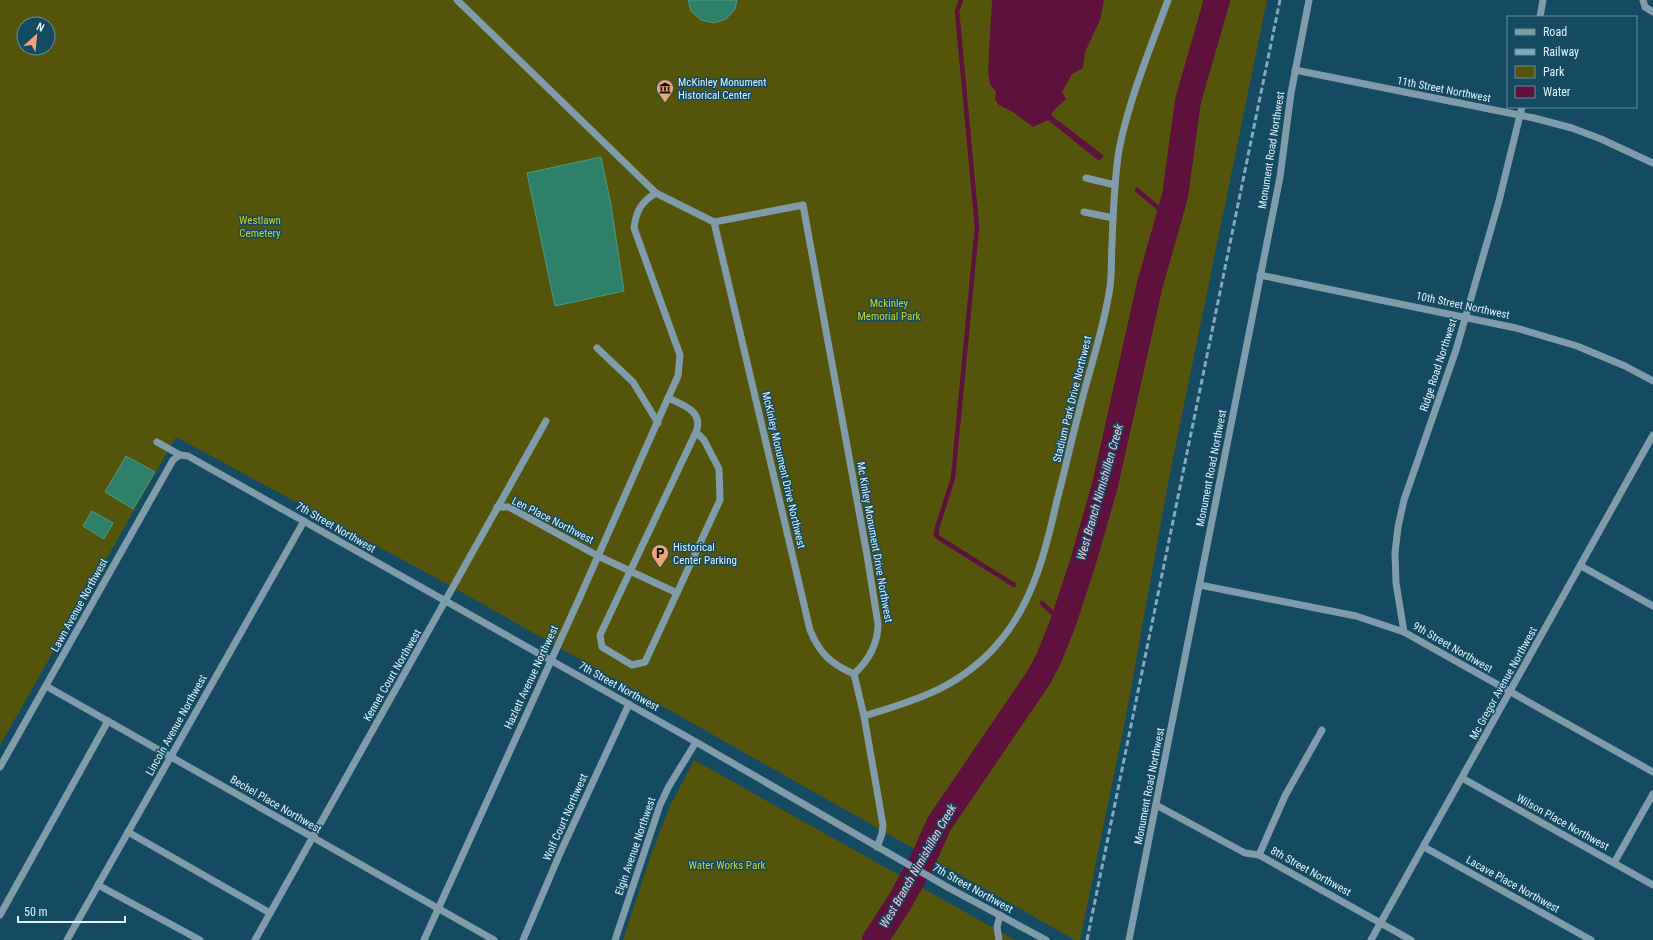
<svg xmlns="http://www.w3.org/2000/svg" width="1653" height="940" viewBox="0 0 1653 940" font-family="'Roboto Condensed',sans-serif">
<rect width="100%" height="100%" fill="#144b62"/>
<g fill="#54550b" fill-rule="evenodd">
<path d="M0,0H1267L1169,478L1126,716L1080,940H1075L449,585L176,437L0,745ZM24,24H48V48H24Z"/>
<path d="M694,760L1015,940H623L652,852L669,808Z"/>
</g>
<path fill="#5d113c" d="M992,0H1104L1100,20L1085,52L1083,68L1072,74L1062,92L1066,99C1061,105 1054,108 1051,115L1104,156L1099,161L1048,120L1033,127L1013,112L999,105L995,99L996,92L990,84L988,72Z"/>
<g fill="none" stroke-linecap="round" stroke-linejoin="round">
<g stroke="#5d113c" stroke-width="4.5">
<path d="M961,0L957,11L977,227L953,478L937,528L936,535L939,538L1014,585"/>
<path d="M1137,190L1169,217"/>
<path d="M1042,603L1063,623"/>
</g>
<path stroke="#5d113c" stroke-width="26" d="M875,940L899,903L922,862L939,824L1039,677L1049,658L1063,623L1083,562L1105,485L1150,284L1175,196L1188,101L1217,0"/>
</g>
<g fill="#2f8069" stroke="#4c9981">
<path d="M688,0H737L735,9L726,19L714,23L701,20L691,11Z"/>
<path d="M601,157L611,205L624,291L555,306L527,173Z"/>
<path d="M126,456L155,472L133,509L105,492Z"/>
<path d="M92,511L113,523L104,539L83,526Z"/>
</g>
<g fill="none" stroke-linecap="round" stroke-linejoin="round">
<g stroke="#809cab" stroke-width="7">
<path d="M457,0L656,193"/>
<path d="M1643,0L1645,7L1653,12"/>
<path d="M1540,17L1543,0"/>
<path d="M1295,70L1534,118L1572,128L1601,139L1653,163"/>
<path d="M1086,178L1115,185"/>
<path d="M803,205L867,555L878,624C878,644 868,661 854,674C831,664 820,654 810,630L714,222Z"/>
<path d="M1084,212L1113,218"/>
<path d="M1260,275L1516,328L1577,346L1625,366L1653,381"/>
<path d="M597,348L633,382L658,423"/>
<path d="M668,398L678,376L680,355L634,228C636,211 641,202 656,193L714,222"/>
<path d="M157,442L180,455L188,456L696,742L949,888L1046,940"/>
<path d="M497,507H509L598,556L677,593"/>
<path d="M1581,566L1653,606"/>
<path d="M1200,585L1356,616L1404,632L1653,772"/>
<path d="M1404,632L1396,583L1395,553L1398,527L1404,500L1456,350L1499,201L1522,107"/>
<path d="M854,674L864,716L883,825L882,834L877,847"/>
<path d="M46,686L494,940"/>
<path d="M864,716C918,700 963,686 1000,641C1033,602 1046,550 1057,500C1065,471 1071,441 1079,412C1089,370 1104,329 1110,287C1112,273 1111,259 1112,245C1113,213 1114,182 1119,150C1129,99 1150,49 1168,0"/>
<path d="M0,767L173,460L180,455"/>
<path d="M1462,778L1653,885"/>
<path d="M1156,805L1245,853L1259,855L1411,940"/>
<path d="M128,832L270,913"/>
<path d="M1424,847L1591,940"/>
<path d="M1259,855L1285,796L1322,730"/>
<path d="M1614,863L1653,794"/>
<path d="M98,885L200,940"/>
<path d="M0,915L108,721"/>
<path d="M67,940L304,521"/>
<path d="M255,940L546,421"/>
<path d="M424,940L579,599L668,398C684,405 704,412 696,432L704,440L719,469L720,500L645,662L632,665L602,647L600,635L696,432"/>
<path d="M523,940L561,851L629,704"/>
<path d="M615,940L660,805L669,786L696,742"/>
<path d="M999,940L997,927L1000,915"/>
<path d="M1129,940L1280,177L1291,93L1309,0"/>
<path d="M1371,940L1653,435"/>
</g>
<path stroke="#86a9b9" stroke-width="3" stroke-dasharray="6 3" stroke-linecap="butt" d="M1087,940L1280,0"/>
</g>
<defs>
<g id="museum-pin" transform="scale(0.9)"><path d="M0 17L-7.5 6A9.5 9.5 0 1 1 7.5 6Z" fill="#efa377" stroke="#144b62"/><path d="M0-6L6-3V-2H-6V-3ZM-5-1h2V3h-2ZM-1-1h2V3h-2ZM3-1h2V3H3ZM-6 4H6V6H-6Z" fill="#111"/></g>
<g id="parking-pin" transform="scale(0.9)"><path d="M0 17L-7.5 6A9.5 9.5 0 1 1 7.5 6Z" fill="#efa377" stroke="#144b62"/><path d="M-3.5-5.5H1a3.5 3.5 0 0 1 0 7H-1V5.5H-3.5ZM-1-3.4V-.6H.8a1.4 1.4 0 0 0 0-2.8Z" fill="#111"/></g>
</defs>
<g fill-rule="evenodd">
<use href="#museum-pin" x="665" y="88"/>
<use href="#parking-pin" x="660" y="553"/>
</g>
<g text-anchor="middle" stroke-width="3" stroke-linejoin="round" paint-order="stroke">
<g font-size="11" fill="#ddf1fb" stroke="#144b62" text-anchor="start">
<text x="678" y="86">McKinley Monument<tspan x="678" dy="13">Historical Center</tspan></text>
<text x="673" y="551">Historical<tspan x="673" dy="13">Center Parking</tspan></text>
</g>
<g font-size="11" fill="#ddf1fb" stroke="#144b62">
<text transform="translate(1444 89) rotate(11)" y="4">11th Street Northwest</text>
<text transform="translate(1271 150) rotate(-81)" y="4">Monument Road Northwest</text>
<text transform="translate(1463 305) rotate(12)" y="4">10th Street Northwest</text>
<text transform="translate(1438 365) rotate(-72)" y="4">Ridge Road Northwest</text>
<text transform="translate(1072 399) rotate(-76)" y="4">Stadium Park Drive Northwest</text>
<text transform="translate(1211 468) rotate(-79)" y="4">Monument Road Northwest</text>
<text transform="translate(784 470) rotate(77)" y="4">McKinley Monument Drive Northwest</text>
<text transform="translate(553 520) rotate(27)" y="4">Len Place Northwest</text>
<text transform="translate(336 527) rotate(30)" y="4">7th Street Northwest</text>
<text transform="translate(875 542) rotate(80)" y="4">Mc Kinley Monument Drive Northwest</text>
<text transform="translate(79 605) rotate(-61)" y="4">Lawn Avenue Northwest</text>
<text transform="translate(1453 647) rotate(30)" y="4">9th Street Northwest</text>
<text transform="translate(392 675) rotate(-60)" y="4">Kennet Court Northwest</text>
<text transform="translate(531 677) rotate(-65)" y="4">Hazlett Avenue Northwest</text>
<text transform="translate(1503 683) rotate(-61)" y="4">Mc Gregor Avenue Northwest</text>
<text transform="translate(619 686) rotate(29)" y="4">7th Street Northwest</text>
<text transform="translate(176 725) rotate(-61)" y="4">Lincoln Avenue Northwest</text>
<text transform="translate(1149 786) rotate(-79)" y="4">Monument Road Northwest</text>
<text transform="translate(276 804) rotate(30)" y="4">Bechel Place Northwest</text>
<text transform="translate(565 817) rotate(-66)" y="4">Wolf Court Northwest</text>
<text transform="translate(1563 822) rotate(29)" y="4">Wilson Place Northwest</text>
<text transform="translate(635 846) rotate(-71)" y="4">Elgin Avenue Northwest</text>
<text transform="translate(1311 871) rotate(29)" y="4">8th Street Northwest</text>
<text transform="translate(1513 884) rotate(29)" y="4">Lacave Place Northwest</text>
<text transform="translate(973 888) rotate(29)" y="4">7th Street Northwest</text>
</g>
<g font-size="11" fill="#cccf23" stroke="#144b62">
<text x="260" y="224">Westlawn<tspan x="260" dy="13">Cemetery</tspan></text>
<text x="889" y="307">Mckinley<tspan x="889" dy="13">Memorial Park</tspan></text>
<text x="727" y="869">Water Works Park</text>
</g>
<g font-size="12" font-style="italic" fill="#fec7de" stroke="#144b62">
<text transform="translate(1100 492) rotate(-74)" y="4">West Branch Nimishillen Creek</text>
<text transform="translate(918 866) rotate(-60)" y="4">West Branch Nimishillen Creek</text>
</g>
</g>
<rect x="1507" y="16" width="130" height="92" fill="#144b62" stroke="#648d9f"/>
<rect x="1515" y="29" width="20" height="6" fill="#809cab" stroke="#648d9f"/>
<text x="1543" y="36" font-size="12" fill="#ddf1fb">Road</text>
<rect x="1515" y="49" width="20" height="6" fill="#86a9b9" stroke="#648d9f"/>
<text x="1543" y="56" font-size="12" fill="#ddf1fb">Railway</text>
<rect x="1515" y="66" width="20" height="12" fill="#54550b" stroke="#648d9f"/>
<text x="1543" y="76" font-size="12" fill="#ddf1fb">Park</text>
<rect x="1515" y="86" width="20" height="12" fill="#5d113c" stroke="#648d9f"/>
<text x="1543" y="96" font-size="12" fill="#ddf1fb">Water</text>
<g transform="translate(36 36) rotate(27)"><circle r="19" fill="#144b62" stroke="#648d9f"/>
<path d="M0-3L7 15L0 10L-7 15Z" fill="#efa377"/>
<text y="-6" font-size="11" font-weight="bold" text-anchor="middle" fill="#ddf1fb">N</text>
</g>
<path d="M18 916v6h107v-6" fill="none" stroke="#ddf1fb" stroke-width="2"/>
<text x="24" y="916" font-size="12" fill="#ddf1fb" stroke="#144b62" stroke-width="3" paint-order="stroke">50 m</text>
</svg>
